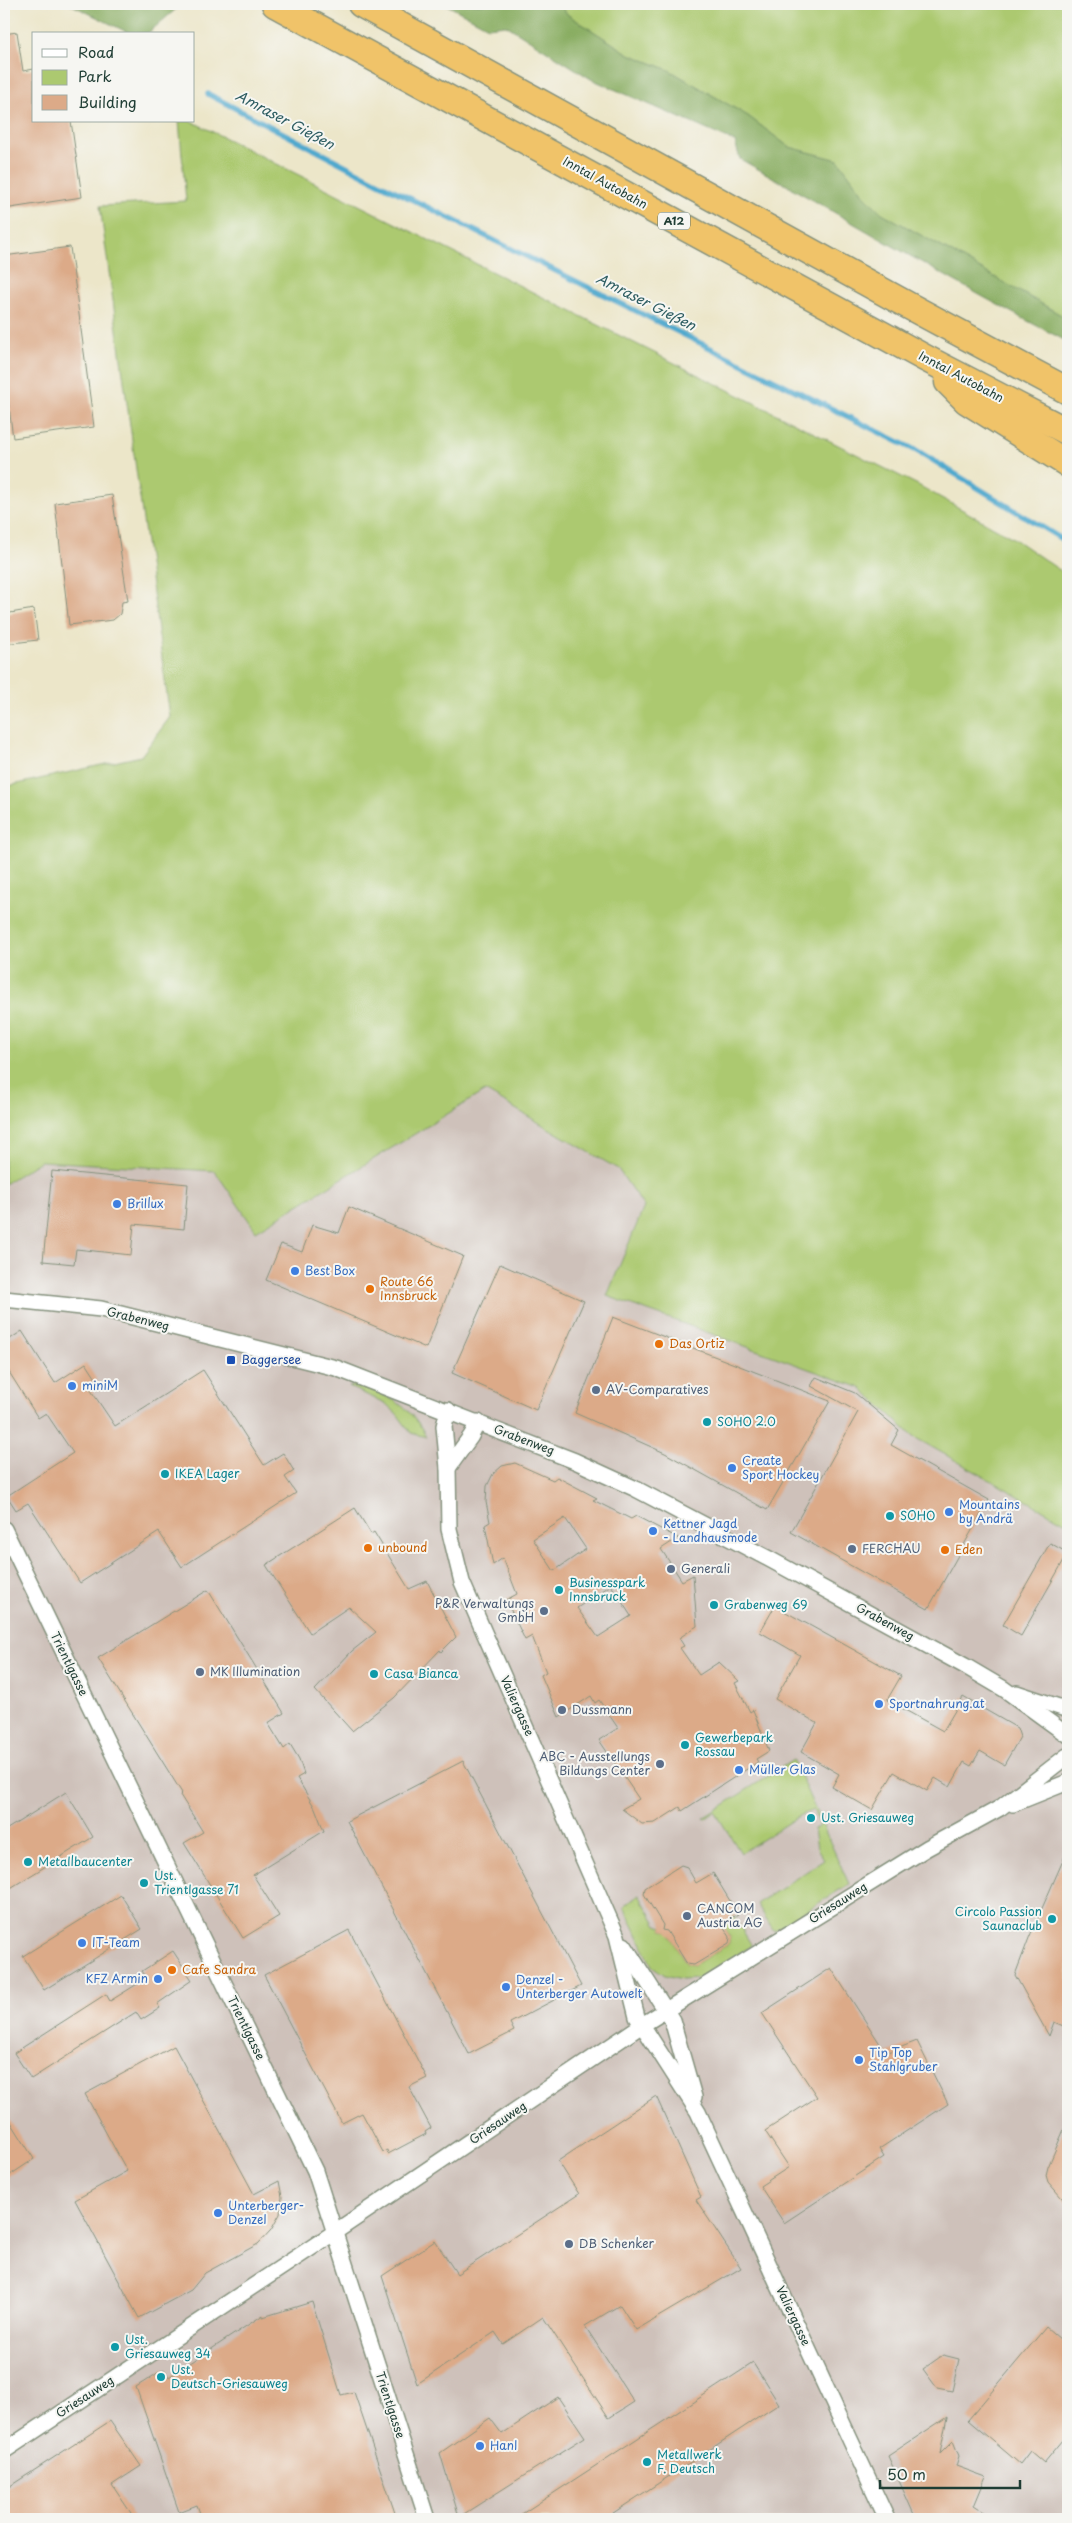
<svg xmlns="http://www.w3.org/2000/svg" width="1072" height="2523" viewBox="0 0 1072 2523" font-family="'Playpen Sans',sans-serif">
<rect width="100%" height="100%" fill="#f6f6f2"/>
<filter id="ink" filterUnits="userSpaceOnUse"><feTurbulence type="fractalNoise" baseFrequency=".02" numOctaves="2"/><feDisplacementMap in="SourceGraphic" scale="10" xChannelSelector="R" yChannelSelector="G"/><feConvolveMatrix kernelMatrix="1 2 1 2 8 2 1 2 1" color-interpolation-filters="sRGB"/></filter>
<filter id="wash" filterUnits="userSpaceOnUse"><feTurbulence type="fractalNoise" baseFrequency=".0096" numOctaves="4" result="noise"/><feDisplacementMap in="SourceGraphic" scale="20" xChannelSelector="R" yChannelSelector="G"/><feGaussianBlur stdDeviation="1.12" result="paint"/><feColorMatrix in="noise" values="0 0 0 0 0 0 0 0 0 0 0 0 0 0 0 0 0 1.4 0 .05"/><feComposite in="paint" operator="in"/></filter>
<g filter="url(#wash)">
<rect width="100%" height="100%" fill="#ece6c9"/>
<path fill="#cec1ba" d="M485,1091L618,1169L644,1207L607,1296L861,1388L914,1437L1068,1524V2519H4V1184L41,1161L215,1171L256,1231Z"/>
<g fill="#acc970" stroke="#668352">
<path d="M559,4H1068V319L882,213L864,195L838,160L789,147L748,116L669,70L629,54L568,15Z"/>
<path d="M179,121H191L918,485L1013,538L1068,576V1524L914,1437L861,1388L607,1296L644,1207L618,1169L485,1091L256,1231L215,1171L41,1161L4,1184V787L141,756L170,717L100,206L186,201Z"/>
<path d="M359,1384C388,1395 413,1407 426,1437L411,1433L397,1414L385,1403L349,1387Z"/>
<path d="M793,1760L849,1884L774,1931L757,1904L824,1860L817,1848L814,1829L820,1826L813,1810L797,1817L741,1853L715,1812L705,1819L703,1818Z"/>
<path d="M639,1895L657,1925L663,1927L662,1930L672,1932L670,1936L687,1964L694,1965L729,1944L730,1937L722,1924L734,1916L752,1946L698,1978L682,1979L665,1975L652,1966L624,1906Z"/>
</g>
<g fill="#89ad62" stroke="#54754b">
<path d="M70,4H182L147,34H131Z"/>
<path d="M445,4H559L568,15L629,54L669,70L748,116L789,147L838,160L864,195L882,213L1068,319V342C956,285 850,220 740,159L735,142L591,79L506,25L488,27Z"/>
</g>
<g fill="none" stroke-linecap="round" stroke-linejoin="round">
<path stroke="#50a9ce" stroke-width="5.5" d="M208,94L377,182L921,453L1068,543"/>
</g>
<g id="blocks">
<g fill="#dcaa88" fill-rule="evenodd">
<path d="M17,32L23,71L34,69V121H71L82,197L4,209V34Z"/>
<path d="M70,247L94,427L13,438L4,368V256Z"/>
<path d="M112,495L128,601L122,602L120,614L113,620L69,625L55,503Z"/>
<path d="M34,609L38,640L4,644V614Z"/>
<path d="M52,1171L188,1184L184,1229L134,1224L131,1255L76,1249L74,1264L43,1261Z"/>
<path d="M349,1207L463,1256L426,1348L266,1280L281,1244L302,1252L312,1225L339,1233Z"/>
<path d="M500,1264L584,1301L536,1410L452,1373Z"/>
<path d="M613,1317L830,1401L767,1510L665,1453L575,1413Z"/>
<path d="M22,1331L55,1383L86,1363L97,1380L88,1386L115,1426L203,1370L264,1465L283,1453L294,1471L285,1477L296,1493L182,1567L159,1532L80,1583L28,1503L16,1510L7,1496L73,1453L46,1413L38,1418L4,1364V1343Z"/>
<path d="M816,1377L855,1393L899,1430L891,1445L989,1500L928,1609L791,1532L858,1412L811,1386Z"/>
<path d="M515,1463L553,1480L557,1477L597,1498L593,1500L631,1519L636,1516L678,1538L661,1549L682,1581L693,1575L697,1626L679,1638L684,1646L680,1648L699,1675L719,1662L739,1681L735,1683L750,1712L753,1710L769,1751L756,1759L758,1762L682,1811L680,1807L655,1823L642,1824L622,1809L639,1799L599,1740L618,1728L599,1700L595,1703L591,1696L559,1717L541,1675L546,1672L532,1636L525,1640L506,1600L517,1594L503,1558L493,1565L485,1525L490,1522L486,1502L487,1486L493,1474L502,1466ZM565,1518L586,1549L554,1571L533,1539ZM611,1585L631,1616L598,1637L577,1608Z"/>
<path d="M355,1508L371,1534L374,1532L409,1589L427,1581L456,1637L441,1652L440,1650L394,1698L352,1731L315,1690L352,1651L376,1632L349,1607L310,1633L266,1565Z"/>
<path d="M1050,1543L1068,1553L1021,1636L1003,1625Z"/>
<path d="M208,1590L284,1713L268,1723L284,1749L290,1744L299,1759L304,1774L297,1778L315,1808L324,1831L253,1875L279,1916L243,1938L184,1843L203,1832L180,1795L182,1793L98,1658Z"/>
<path d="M775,1606L901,1676L887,1700L943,1731L963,1697L1017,1728L1020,1737L1004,1765L980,1751L971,1766L964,1762L950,1787L935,1778L927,1791L894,1772L872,1810L832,1787L839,1774L801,1752L817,1723L775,1699L800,1655L760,1632Z"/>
<path d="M463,1761L581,1986L510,2023L514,2031L469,2054L347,1821Z"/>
<path d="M66,1792L93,1837L4,1892V1831Z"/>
<path d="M1068,1849V2028L1054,2022L1049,2036L1015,1975L1029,1938Z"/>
<path d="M681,1865L687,1867L696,1883L713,1873L738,1914L722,1924L730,1937L729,1944L694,1965L687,1964L667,1931L662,1930L663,1925L644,1894L645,1888Z"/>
<path d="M121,1895L142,1929L44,1990L23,1956Z"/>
<path d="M349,1930L427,2078L409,2087L431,2128L425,2132L426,2134L388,2154L387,2150L383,2152L362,2113L342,2123L264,1975Z"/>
<path d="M173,1951L192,1980L157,2004L160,2008L141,2020L136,2012L31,2079L14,2053L106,1994L110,2001L147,1978L142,1971Z"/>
<path d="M831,1968L886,2053L917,2041L948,2104L879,2149L884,2157L784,2223L760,2186L789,2167L765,2131L817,2097L762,2013Z"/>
<path d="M174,2046L254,2194L279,2181L282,2197L280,2214L271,2230L258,2244L205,2273L191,2290L139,2318L75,2200L127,2171L85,2094Z"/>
<path d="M656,2096L701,2197L696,2200L741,2268L636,2330L620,2305L585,2326L634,2402L609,2418L543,2317L503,2344L495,2332L417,2384L382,2276L435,2241L457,2274L579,2194L558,2161Z"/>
<path d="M4,2111L34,2159L4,2179Z"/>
<path d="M1068,2120V2205L1048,2182L1046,2175L1048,2167Z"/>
<path d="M312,2302L341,2395L354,2392L397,2519H202L197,2505L179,2512L136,2387L164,2369L169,2377L263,2315V2317Z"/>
<path d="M1046,2327L1068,2346V2434L1044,2463L1030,2451L1020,2464L968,2420Z"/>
<path d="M943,2355L959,2359L952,2391L937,2388L923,2369Z"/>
<path d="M753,2363L779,2404L604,2519H514Z"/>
<path d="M558,2397L585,2437L459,2517L440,2453L490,2418L502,2434Z"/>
<path d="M947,2417L940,2454L953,2441L959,2456L956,2466L986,2477L974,2506L994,2519H916L888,2456Z"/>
<path d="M110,2421L141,2466L112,2485L135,2519H4V2490Z"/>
</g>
</g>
</g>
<g filter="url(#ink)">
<use href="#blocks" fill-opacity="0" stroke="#86927e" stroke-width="1"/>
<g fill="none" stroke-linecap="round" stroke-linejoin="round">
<g stroke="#86927e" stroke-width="18">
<g id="street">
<path d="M4,1299L101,1309L336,1368L575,1461L636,1489L771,1560L965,1666L1004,1689L1066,1734"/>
<path d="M448,1410L444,1426L448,1468L449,1529L462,1582L617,1936L637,2017L698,2112L887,2519"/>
<path d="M448,1468L471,1436L478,1422"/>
<path d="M4,1529L315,2171L427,2519"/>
<path d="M1017,1693L1068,1710"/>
<path d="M1013,1804L1068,1782"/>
<path d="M624,1945L672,2020L694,2097"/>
<path d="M4,2451L335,2232L642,2025L927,1848L1000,1808L1067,1756"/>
</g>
</g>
<g stroke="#86927e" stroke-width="29">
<g id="highway">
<path d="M275,4L925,358L1068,432"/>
<path d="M361,4L911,307L1068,391"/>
<path d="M948,382L967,401L1068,464"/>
</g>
</g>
<use href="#street" stroke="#fff" stroke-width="15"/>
<use href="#highway" stroke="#f0c369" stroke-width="26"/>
</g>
</g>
<g fill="#3f7fe0" stroke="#f6f6f2" stroke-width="2">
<circle cx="117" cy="1204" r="5"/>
<circle cx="295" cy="1271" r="5"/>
<circle cx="72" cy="1386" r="5"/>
<circle cx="732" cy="1468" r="5"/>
<circle cx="949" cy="1512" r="5"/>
<circle cx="653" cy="1531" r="5"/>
<circle cx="879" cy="1704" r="5"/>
<circle cx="739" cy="1770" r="5"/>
<circle cx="82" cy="1943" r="5"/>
<circle cx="158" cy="1979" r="5"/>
<circle cx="506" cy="1987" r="5"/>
<circle cx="859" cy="2060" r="5"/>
<circle cx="218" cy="2213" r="5"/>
<circle cx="480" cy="2446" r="5"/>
</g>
<g fill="#e8710a" stroke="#f6f6f2" stroke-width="2">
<circle cx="370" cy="1289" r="5"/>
<circle cx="659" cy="1344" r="5"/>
<circle cx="368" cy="1548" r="5"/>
<circle cx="945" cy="1550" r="5"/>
<circle cx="172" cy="1970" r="5"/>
</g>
<rect fill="#1a4fb4" stroke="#f6f6f2" stroke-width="2" x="226" y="1355" width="10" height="10" rx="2.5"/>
<g fill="#5c6f8a" stroke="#f6f6f2" stroke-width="2">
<circle cx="596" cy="1390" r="5"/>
<circle cx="852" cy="1549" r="5"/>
<circle cx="671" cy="1569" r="5"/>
<circle cx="544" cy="1611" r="5"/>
<circle cx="200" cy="1672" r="5"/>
<circle cx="562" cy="1710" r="5"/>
<circle cx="660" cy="1764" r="5"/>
<circle cx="687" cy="1916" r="5"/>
<circle cx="569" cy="2244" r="5"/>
</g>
<g fill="#0f9aa8" stroke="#f6f6f2" stroke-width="2">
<circle cx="707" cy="1422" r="5"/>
<circle cx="165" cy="1474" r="5"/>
<circle cx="890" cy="1516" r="5"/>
<circle cx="559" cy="1590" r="5"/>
<circle cx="714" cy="1605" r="5"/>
<circle cx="374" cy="1674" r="5"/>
<circle cx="685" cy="1745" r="5"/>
<circle cx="811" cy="1818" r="5"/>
<circle cx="28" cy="1862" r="5"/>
<circle cx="144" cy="1883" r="5"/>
<circle cx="1052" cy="1919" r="5"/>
<circle cx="115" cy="2347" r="5"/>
<circle cx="161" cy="2377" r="5"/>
<circle cx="647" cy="2462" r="5"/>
</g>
<g text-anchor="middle" stroke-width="4" stroke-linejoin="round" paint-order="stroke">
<rect fill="#f6f6f2" stroke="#60746d" stroke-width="1" x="658" y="212.5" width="32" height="17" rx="4"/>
<g font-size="11" font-weight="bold" fill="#1f3d34">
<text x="674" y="225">A12</text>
</g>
<g font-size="12" fill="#1f3d34" stroke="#f6f6f2">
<text transform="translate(605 183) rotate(29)" y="4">Inntal Autobahn</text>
<text transform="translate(961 377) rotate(28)" y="4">Inntal Autobahn</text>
<text transform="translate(138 1319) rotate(14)" y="4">Grabenweg</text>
<text transform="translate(524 1440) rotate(21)" y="4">Grabenweg</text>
<text transform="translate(885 1622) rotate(29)" y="4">Grabenweg</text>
<text transform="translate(69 1664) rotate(64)" y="4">Trientlgasse</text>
<text transform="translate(517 1706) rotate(66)" y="4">Valiergasse</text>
<text transform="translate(838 1903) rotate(-32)" y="4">Griesauweg</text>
<text transform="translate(246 2028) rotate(64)" y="4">Trientlgasse</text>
<text transform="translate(498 2123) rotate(-34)" y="4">Griesauweg</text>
<text transform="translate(793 2316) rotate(65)" y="4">Valiergasse</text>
<text transform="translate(85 2397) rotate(-33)" y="4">Griesauweg</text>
<text transform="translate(390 2405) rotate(72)" y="4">Trientlgasse</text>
</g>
<g font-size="12" fill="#366cbe" stroke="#f6f6f2" text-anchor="start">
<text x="127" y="1208">Brillux</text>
<text x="305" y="1275">Best Box</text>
<text x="82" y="1390">miniM</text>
<text x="742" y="1465">Create<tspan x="742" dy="14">Sport Hockey</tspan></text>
<text x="959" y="1509">Mountains<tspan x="959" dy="14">by Andrä</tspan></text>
<text x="663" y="1528">Kettner Jagd<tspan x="663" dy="14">- Landhausmode</tspan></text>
<text x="889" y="1708">Sportnahrung.at</text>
<text x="749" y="1774">Müller Glas</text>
<text x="92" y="1947">IT-Team</text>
<text x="148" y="1983" text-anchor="end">KFZ Armin</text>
<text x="516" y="1984">Denzel -<tspan x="516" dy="14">Unterberger Autowelt</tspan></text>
<text x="869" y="2057">Tip Top<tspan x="869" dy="14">Stahlgruber</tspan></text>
<text x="228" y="2210">Unterberger-<tspan x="228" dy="14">Denzel</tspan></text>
<text x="490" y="2450">Hanl</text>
</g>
<g font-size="12" fill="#c56008" stroke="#f6f6f2" text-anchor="start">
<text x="380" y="1286">Route 66<tspan x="380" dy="14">Innsbruck</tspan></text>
<text x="669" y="1348">Das Ortiz</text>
<text x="378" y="1552">unbound</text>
<text x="955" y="1554">Eden</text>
<text x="182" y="1974">Cafe Sandra</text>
</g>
<g font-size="12" fill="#164399" stroke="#f6f6f2" text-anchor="start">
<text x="241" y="1364">Baggersee</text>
</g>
<g font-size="12" fill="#4e5e75" stroke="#f6f6f2" text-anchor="start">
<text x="606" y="1394">AV-Comparatives</text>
<text x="862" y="1553">FERCHAU</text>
<text x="681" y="1573">Generali</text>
<text x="534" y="1608" text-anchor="end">P&amp;R Verwaltungs<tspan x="534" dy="14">GmbH</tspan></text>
<text x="210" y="1676">MK Illumination</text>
<text x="572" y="1714">Dussmann</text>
<text x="650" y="1761" text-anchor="end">ABC - Ausstellungs<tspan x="650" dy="14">Bildungs Center</tspan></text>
<text x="697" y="1913">CANCOM<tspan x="697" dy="14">Austria AG</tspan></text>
<text x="579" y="2248">DB Schenker</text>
</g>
<g font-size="12" fill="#0d838f" stroke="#f6f6f2" text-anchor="start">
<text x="717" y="1426">SOHO 2.0</text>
<text x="175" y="1478">IKEA Lager</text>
<text x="900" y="1520">SOHO</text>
<text x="569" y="1587">Businesspark<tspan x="569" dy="14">Innsbruck</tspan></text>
<text x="724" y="1609">Grabenweg 69</text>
<text x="384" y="1678">Casa Bianca</text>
<text x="695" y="1742">Gewerbepark<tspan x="695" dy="14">Rossau</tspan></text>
<text x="821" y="1822">Ust. Griesauweg</text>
<text x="38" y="1866">Metallbaucenter</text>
<text x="154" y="1880">Ust.<tspan x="154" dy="14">Trientlgasse 71</tspan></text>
<text x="1042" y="1916" text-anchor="end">Circolo Passion<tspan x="1042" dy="14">Saunaclub</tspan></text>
<text x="125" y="2344">Ust.<tspan x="125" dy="14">Griesauweg 34</tspan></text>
<text x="171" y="2374">Ust.<tspan x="171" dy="14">Deutsch-Griesauweg</tspan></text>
<text x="657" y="2459">Metallwerk<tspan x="657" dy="14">F. Deutsch</tspan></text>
</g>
<g font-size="14" font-style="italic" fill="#2e5d62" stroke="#f6f6f2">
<text transform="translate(285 120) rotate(28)" y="5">Amraser Gießen</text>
<text transform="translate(646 302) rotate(27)" y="5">Amraser Gießen</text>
</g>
</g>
<rect width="1072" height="2523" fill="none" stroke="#f6f6f2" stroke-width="20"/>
<rect x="32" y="32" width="162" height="90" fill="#f6f6f2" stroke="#a0aca6"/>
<rect x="42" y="49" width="25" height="8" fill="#ffffff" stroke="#a0aca6"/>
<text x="78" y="58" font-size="15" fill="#1f3d34">Road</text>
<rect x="42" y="70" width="25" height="15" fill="#acc970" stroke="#a0aca6"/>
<text x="78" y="82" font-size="15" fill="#1f3d34">Park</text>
<rect x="42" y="95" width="25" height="15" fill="#dcaa88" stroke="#a0aca6"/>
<text x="78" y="108" font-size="15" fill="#1f3d34">Building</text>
<path d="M880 2480v8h140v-8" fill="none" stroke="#1f3d34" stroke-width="2.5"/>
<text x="887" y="2480" font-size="15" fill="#1f3d34" stroke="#f6f6f2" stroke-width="4" paint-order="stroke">50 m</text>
</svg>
